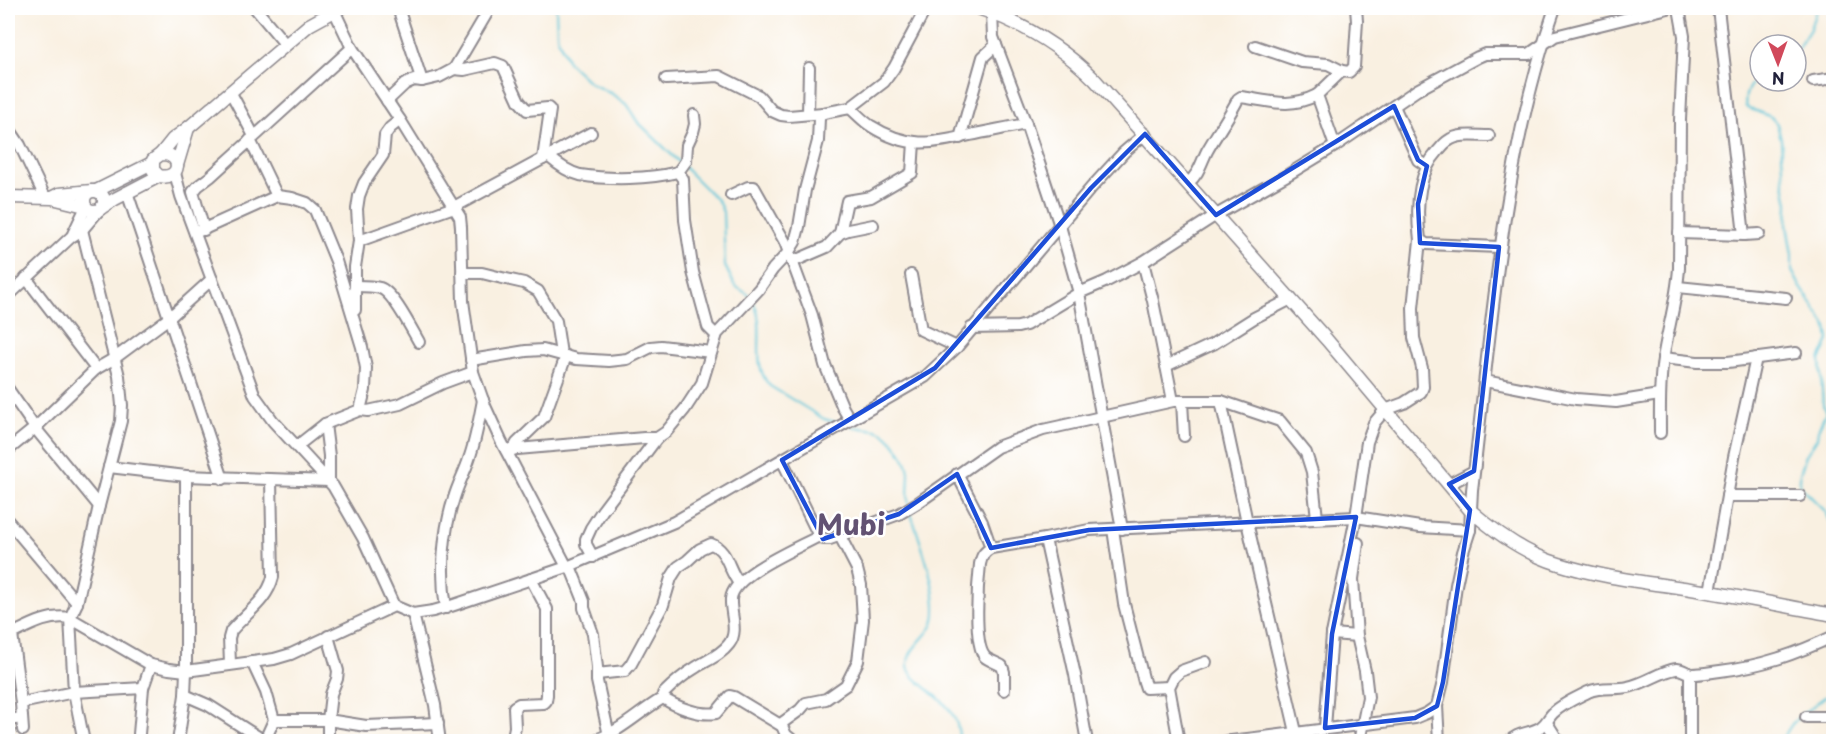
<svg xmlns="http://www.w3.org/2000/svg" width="1841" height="749" viewBox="0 0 1841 749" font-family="'Playpen Sans',sans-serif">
<rect width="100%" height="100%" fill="#fff"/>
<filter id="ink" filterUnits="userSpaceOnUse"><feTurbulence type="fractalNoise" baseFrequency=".0167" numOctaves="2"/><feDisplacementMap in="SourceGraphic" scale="12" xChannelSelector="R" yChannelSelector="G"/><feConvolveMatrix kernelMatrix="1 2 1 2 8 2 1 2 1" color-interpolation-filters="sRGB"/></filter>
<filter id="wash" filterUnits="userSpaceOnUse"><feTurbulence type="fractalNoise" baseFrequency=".008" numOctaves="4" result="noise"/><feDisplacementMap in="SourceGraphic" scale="24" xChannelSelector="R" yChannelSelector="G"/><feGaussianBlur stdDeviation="1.35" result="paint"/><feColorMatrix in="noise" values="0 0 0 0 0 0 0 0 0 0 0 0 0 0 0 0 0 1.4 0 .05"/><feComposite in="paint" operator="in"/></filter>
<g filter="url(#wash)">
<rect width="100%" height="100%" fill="#f9f0e1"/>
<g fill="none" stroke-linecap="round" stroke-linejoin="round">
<g stroke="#5ec6da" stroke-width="2">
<path d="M556,8L557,36L568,62L590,83L612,94L626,104L637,121L680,163"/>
<path d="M1796,51L1810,29L1817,8"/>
<path d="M1760,76C1750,83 1743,94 1746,107L1771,117L1777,124L1781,139L1784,184L1788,203L1787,225L1792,255V271L1800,286L1827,327L1829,340L1820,360L1823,405L1826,413L1818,430L1817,438L1806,455L1799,477L1800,486L1826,512L1834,530"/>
<path d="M684,167L718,201L723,212L725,266L735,286L749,295"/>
<path d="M752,300C769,327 748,362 770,386L824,419L838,423"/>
<path d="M851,427C860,428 871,428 879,431C891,435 908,460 909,472C909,483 907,494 909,505"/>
<path d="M910,511C918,536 944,602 932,626C925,638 907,650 908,665C909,687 962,697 959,742"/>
<path d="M1780,742L1792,724L1801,715L1830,693L1834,688"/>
</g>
</g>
</g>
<g filter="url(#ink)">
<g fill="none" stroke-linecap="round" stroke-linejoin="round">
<g stroke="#8e898e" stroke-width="14">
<g id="minor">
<path d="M255,8L286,45"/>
<path d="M333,8L352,48L400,120L460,217L461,227L463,301L473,372L485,406L501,441L567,567"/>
<path d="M398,8L422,81"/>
<path d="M1718,8L1744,235"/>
<path d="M992,12L993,37L1026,124L1060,226L1079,293L1122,529"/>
<path d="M1255,46L1302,62L1328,64L1342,71L1349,72L1354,67L1357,21L1356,8"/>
<path d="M454,69L464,70L495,63L503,66L519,101L527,110L548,108L550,110L543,159"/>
<path d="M666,79L719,76L759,96L772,111L781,115L789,116L823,113"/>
<path d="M1813,81L1834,78"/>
<path d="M231,93L254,136"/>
<path d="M387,101L405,84L414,80L422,81L439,77L454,69L490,8"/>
<path d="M1394,106L1418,160L1427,166"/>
<path d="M850,108C857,114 864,122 871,126C907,149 932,144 970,135C989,131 1007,128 1026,124"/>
<path d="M808,113L809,68"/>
<path d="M8,127L20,145L45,197"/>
<path d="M1489,136C1476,136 1459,133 1448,141C1444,143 1441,148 1438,151C1416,175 1416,210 1420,240L1426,244L1499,247"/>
<path d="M960,138L983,57L996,45"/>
<path d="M250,140L277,196"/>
<path d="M1335,146L1317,95L1342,71"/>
<path d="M548,156C557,164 568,172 580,175C610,180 649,179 678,172L683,179L685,220L693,272L708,327L716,335"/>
<path d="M678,172L686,161L687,145L693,132L695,124L694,115"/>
<path d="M175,173L181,196L255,396L273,421L333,486L363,538L394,606"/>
<path d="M1188,183C1199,174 1201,163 1207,151C1217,133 1229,117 1238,99L1241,97C1270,101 1289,109 1317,95"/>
<path d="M127,192L223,479"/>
<path d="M731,195L748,187H754L785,242L812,315L825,365L843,408L850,420"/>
<path d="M82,230L119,376L122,405L121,421L99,506L77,603L70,618L74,692L84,742"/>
<path d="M204,230L193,192L198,186L210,177L352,48"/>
<path d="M195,233L277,196L292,198L307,203L315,210L336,261L362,347L366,368L365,390L360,410"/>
<path d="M840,233L847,201L871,197L912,173L914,142"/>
<path d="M1679,233L1744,235L1759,234"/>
<path d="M73,234L86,207"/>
<path d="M359,241L454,207L591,133"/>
<path d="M792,262L827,247L840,233L848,230L873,225"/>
<path d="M1143,262L1153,301L1173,401"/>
<path d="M462,273H482L502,278L524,283L538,291L556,321L561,354"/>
<path d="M911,275L921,330L957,347"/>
<path d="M26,278L96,369"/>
<path d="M356,286C363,286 372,286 380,288C393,292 412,330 419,342"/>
<path d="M1678,287L1786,298"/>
<path d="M8,296L71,237L82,230L100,209"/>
<path d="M355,310V267L359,241L357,209L359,196L364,183L383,155L385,135L390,128L400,120"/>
<path d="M971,328L1018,327L1026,325L1079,293L1107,281L1143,262L1216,215L1289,174L1335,146L1417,90L1478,57L1485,54H1529L1555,36L1668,8"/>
<path d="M1663,358L1697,362H1728L1796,353"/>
<path d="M471,360L526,351L543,350L576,359L609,361L627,359L651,347L661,346L711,352"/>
<path d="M1166,366L1213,344L1254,318L1291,299"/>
<path d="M1485,381L1576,399L1616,402L1659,395"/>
<path d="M8,389L35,428L99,506"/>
<path d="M1221,401L1247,522L1296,732"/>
<path d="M1182,402L1184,436"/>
<path d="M1660,433C1660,407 1659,384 1663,359C1668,328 1677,299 1679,268L1680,120L1684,36L1679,8"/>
<path d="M297,446L325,424L360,410L368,411L400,404L443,383L473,372"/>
<path d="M8,450L35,428L96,369L115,358L169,318L212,279"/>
<path d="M506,450L644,438H657"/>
<path d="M513,450L517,443L544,417L566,356"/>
<path d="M782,460L819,536L823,539H830L899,514L919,502L997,447L1043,430L1173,401H1221L1280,421L1306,453L1312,472L1317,518"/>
<path d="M109,467L186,476L329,481V456L325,424"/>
<path d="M957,474L982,522L991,548"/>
<path d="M1449,484L1474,471"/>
<path d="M1727,496H1800"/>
<path d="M8,521L77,603"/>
<path d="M1113,529L1124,604L1144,682L1146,688L1169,687"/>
<path d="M1045,539L1075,675L1087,742"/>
<path d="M1358,543L1353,579L1357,636L1365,671L1368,697L1359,742"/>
<path d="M593,557L586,544V539L591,528L602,511L657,438L666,432L685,409L702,383L717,334L759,289L773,269L788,253L795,242L799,227L805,190L818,141L819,118L823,113L850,108L884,82L894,68L926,8"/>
<path d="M570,566L584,601V608L593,634L597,667V681L608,731L612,742"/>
<path d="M1710,592L1734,457L1756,358"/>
<path d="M446,608C440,572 443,532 454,498C458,484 465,472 469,459C476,440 479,420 483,400"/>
<path d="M413,614L435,705L440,742"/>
<path d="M12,634L21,703L23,730"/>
<path d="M1332,634L1357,636"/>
<path d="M8,636C27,627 47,614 70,618L151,665L169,669L186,671L274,659L291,654L394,606L413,614L433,611L451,606L567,567L674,522L925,377L957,347L1091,188L1124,152L1145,134"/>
<path d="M252,662L266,692L274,720L264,742"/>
<path d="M230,664L229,638L231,631C246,613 267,601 273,577L271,480"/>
<path d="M597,674L625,671L631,664L663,605L671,578L678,567L687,561L700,549L711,544C728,550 728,570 739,583"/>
<path d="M1690,675V742"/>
<path d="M1004,690V672L1002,666C997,663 988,660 985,657C973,644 978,581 980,564C982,555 984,552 991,548L1045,539L1089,530L1356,517L1420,527L1470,530"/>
<path d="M185,695L208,705L266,742"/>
<path d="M663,698C676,707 700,716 716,713L730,696L734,697L782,726L786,735L795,742"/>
<path d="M21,703L74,692L143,688"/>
<path d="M1437,706L1439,742"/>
<path d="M1806,717H1834"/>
<path d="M8,720L22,718"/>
<path d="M274,720H328L366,726L438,723"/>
<path d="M1547,723L1559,742"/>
<path d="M782,726V723L800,710L806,703L826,699L846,685L858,661L863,620L861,585L857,569L840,536"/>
<path d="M1325,728L1332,634L1356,517L1367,442L1374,423L1385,410L1404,403L1421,392L1423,387L1422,368L1414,338L1413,308L1420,240"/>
<path d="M139,734L143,688L151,665"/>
<path d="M178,742L185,695L186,671V476"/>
<path d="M328,742V720L331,694L337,679L338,671L328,636"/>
<path d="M512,742L515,727L514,707L519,704L544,703L546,701L547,695V609L531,579"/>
<path d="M590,742C621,732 636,714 663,698V694C673,684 683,675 695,668C707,660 720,656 729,644C739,631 730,614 731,599C733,574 798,548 819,536"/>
<path d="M1179,742L1169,687L1174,677L1181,671L1206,662"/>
<path d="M1223,742L1415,718L1427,713L1437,706L1443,682L1456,585L1463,552L1470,530L1472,490C1492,327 1501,163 1555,8"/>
<path d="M1509,742C1517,732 1531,734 1541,727C1547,723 1548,718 1553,713C1562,704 1576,698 1588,692C1601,686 1615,690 1628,687C1644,684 1661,671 1676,669C1682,668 1687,674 1693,674C1702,674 1711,672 1720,671C1762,666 1796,654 1834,636"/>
</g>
</g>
<g stroke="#8e898e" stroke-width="15">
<g id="major">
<path d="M978,8C1022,23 1062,47 1095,80L1327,340L1470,510C1496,533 1526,554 1559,564C1606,579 1655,583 1703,591C1747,598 1790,607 1834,615"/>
<path d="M161,154L173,139L188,128L309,25L340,8"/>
<path d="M177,165L188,128"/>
<path d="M96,191L152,163"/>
<circle cx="94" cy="201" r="10"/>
<path d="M8,197L52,198L85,206"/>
<path d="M53,197L59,194L92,191"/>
<path d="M101,208L115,199L159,176C181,181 184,153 161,154L153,160V170L159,176"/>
</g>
</g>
<use href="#minor" stroke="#fff" stroke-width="10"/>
<use href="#major" stroke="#fff" stroke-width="12"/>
</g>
</g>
<path fill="none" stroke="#1d4ed8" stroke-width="4.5" stroke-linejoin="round" d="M1394,106L1418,160L1427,166L1418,204L1420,243L1499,247L1474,471L1449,484L1470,510L1443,682L1437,706L1415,718L1325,728L1332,634L1356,517L1089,530L991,548L957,474L899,514L823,539L782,460L935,368L1091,188L1145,134L1216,215Z"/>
<g text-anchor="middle" stroke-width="5" stroke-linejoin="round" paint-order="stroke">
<g font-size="28" font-weight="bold" fill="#625273" stroke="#fff">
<text x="851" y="535">Mubi</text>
</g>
</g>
<rect width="1841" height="749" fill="none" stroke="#fff" stroke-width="30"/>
<g transform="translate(1778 63) rotate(179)"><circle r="28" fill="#ffffff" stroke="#a7a7b1" stroke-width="1.5"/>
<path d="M0-4.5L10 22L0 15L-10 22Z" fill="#d1495b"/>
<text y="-9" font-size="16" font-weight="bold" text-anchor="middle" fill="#22223b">N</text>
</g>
</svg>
